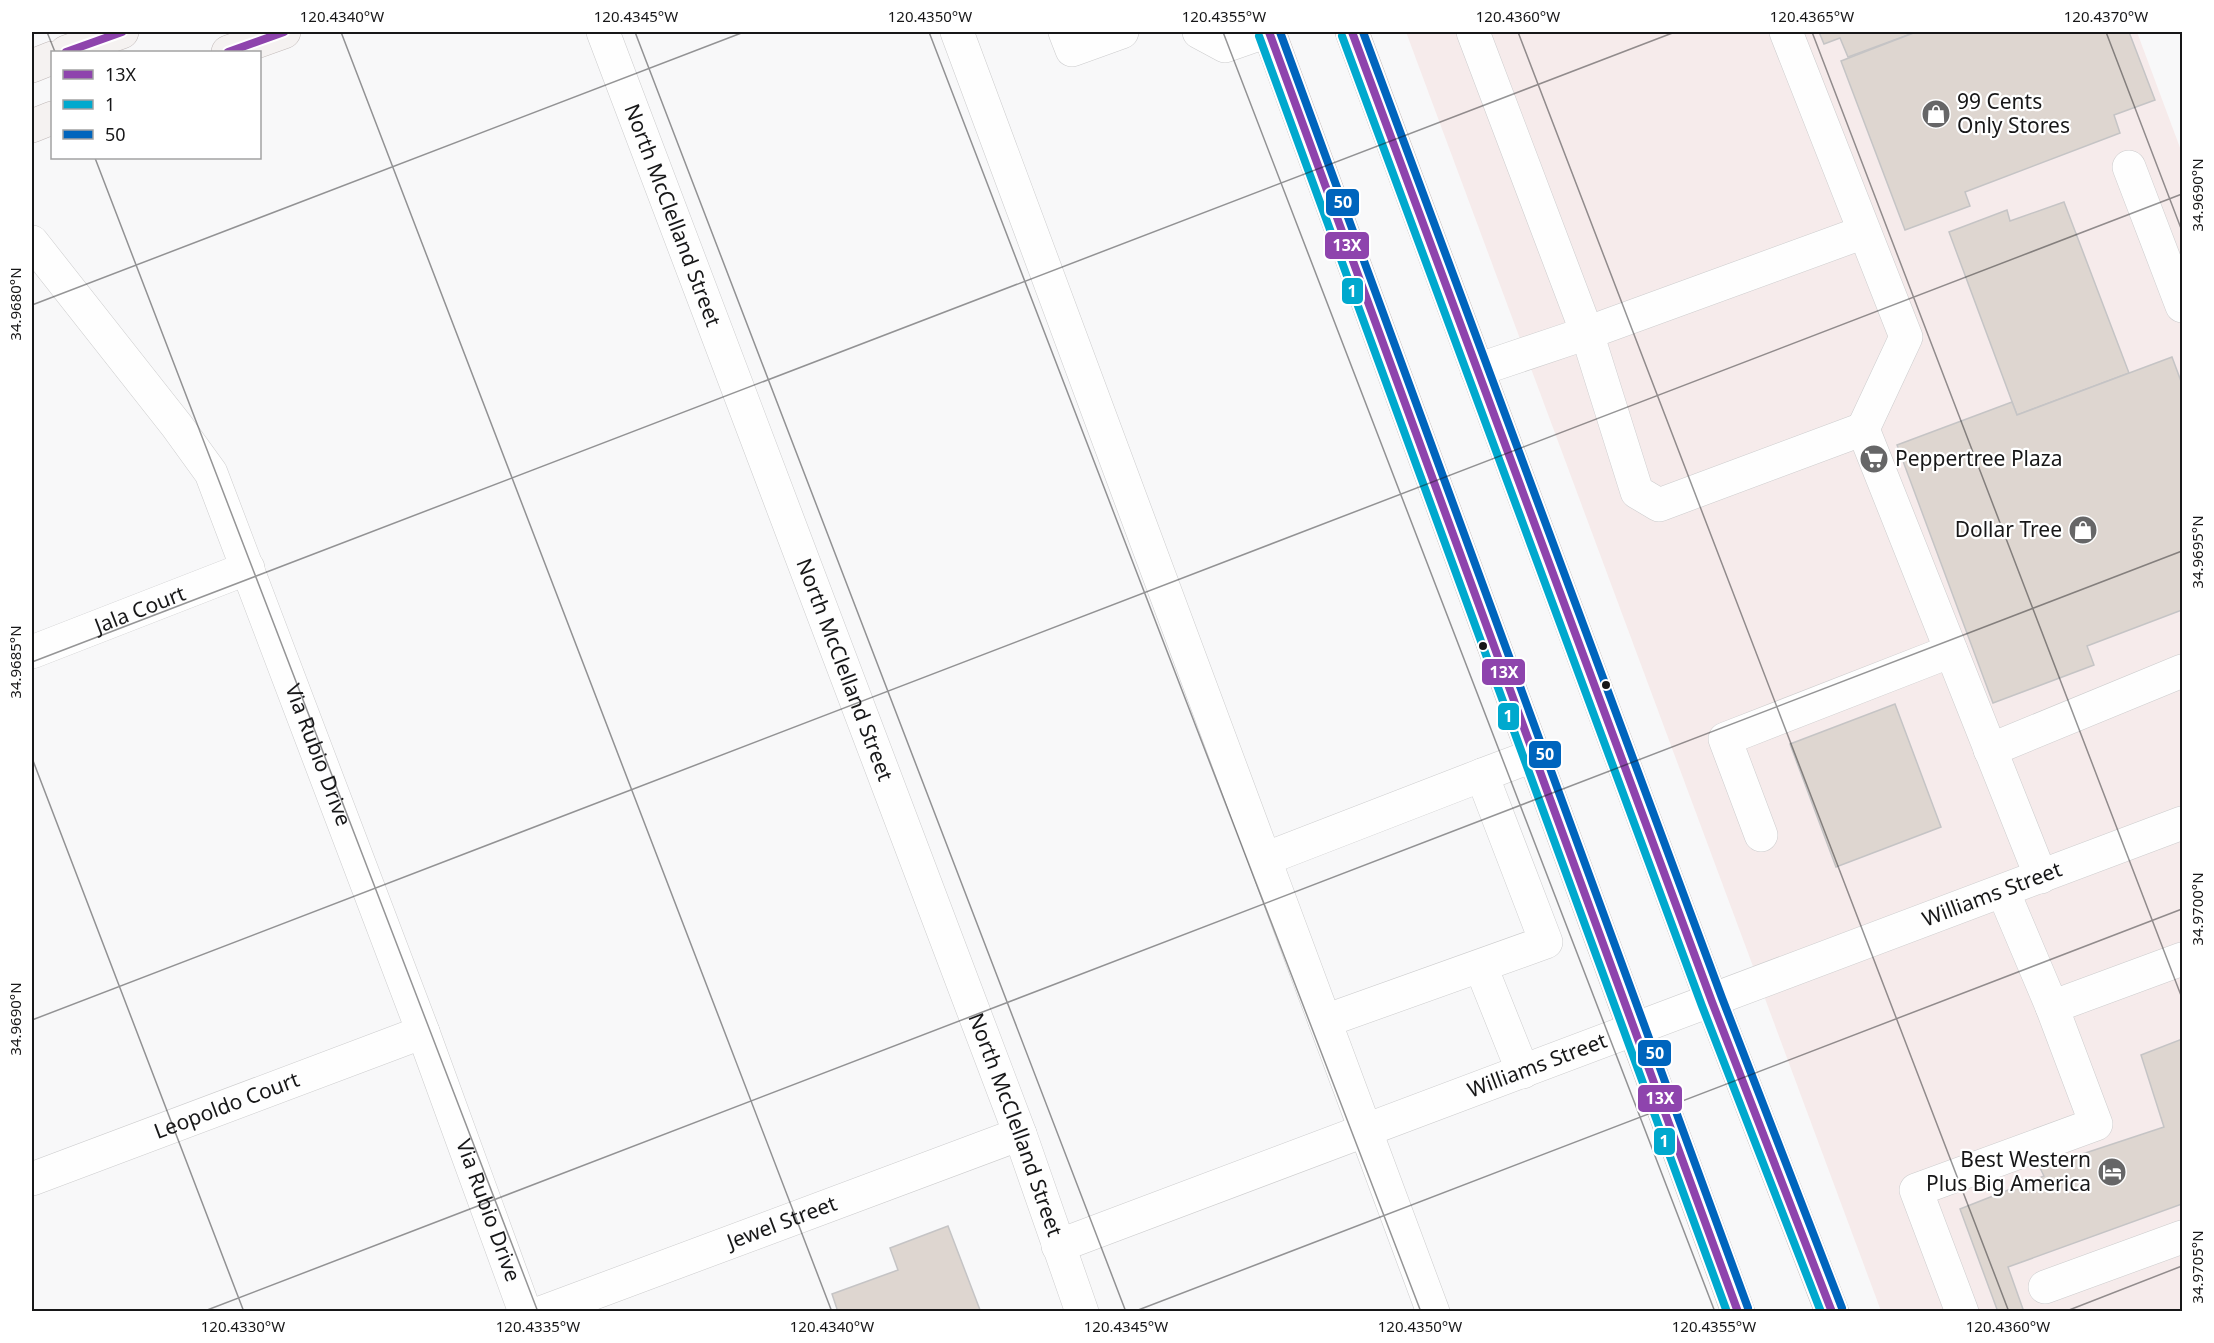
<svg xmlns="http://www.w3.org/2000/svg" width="2214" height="1343" viewBox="0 0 2214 1343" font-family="'Noto Sans',sans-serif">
<rect width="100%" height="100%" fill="#f8f8f9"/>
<path fill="#f6ebeb" d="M1406,32H2137L2182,153V1311H1881Z"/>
<g fill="#ded6d0" stroke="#c5c4c5" stroke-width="1.5">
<path d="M1819,32H1916L1848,57L1840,38L1824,44Z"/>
<path d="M1916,32H2129L2155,100L2114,115L2120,133L1965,192L1970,206L1905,230L1841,61Z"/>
<path d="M2064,202L2129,373L2017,415L1949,232L2007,210L2010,221Z"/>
<path d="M2172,357L2182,384V610L2087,646L2094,665L1993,703L1897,445L2012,402L2017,415Z"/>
<path d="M1895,704L1941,827L1836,867L1790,744Z"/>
<path d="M2182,1039V1204L2008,1267L2024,1312H1998L1960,1209L2044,1176L2040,1168L2164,1127L2141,1055Z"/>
<path d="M948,1226L980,1310L838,1312L832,1294L898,1270L890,1248Z"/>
</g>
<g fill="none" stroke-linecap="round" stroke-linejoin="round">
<g stroke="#cccccd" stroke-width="34">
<g id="minor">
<path id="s1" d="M603,32L1020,1134L1082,1312"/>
<path d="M957,32L1433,1312"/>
<path d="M1065,32L1072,50L1122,32"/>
<path d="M1199,32L1225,46L1265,32"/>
<path d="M1473,32L1587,333L1637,492L1659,505L1863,429"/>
<path d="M1786,32L1906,337L1863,429L2041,877"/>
<path d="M2129,167L2182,306"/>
<path id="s2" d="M32,242L177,426L211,473L423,1032L525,1312"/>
<path d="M1477,370L1587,333L1864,232"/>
<path id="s3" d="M32,652L248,568"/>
<path d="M1990,750L2182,671"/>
<path d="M1482,775L1535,755"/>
<path d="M1761,835L1725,739L1951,651"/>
<path d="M1265,859L1482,775L1546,942L1325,1021"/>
<path d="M1481,967L1523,1072"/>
<path d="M2052,1007L2182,959"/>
<path id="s4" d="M32,1179L423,1032"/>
<path id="s5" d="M1058,1246L2182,823"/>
<path d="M2045,1287L2182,1237"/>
<path id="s6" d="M543,1312L1020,1134"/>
<path d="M1962,1312L1916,1190L2096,1124L2052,1007L2003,891"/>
</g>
</g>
<g stroke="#c2bab9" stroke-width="34">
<g id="major">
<path d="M1269,32L1738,1312"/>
<path d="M1352,32L1712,1002L1832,1312"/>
<path d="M66,52L122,32"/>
<path d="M228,52L284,32"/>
<path d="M32,66L52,58"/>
<path d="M32,126L52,118"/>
</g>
</g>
<use href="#minor" stroke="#fefefe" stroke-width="33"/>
<use href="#major" stroke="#f5f2f1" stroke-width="33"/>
<g stroke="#fff" stroke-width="12">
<g id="bus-1">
<path d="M1269,32L1738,1312"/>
<path d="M1352,32L1712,1002L1832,1312"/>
<path d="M66,52L122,32"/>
<path d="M228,52L284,32"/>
</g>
</g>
<g stroke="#fff" stroke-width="12">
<g id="bus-2">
<path d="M1259,36L1727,1312"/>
<path d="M1342,36L1702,1006L1821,1312"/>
</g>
</g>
<g stroke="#fff" stroke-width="12">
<g id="bus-3">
<path d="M1280,32L1748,1308"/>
<path d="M1363,32L1722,998L1842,1308"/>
</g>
</g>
<use href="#bus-1" stroke="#8e44ad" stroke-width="8"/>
<use href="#bus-2" stroke="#00a9ce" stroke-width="8"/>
<use href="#bus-3" stroke="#0065bd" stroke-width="8"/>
</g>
<path fill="none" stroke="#171718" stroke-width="1.5" stroke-opacity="0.45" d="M47,32L55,52M341,32L832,1312M635,32L1126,1312M929,32L1421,1312M1223,32L1715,1312M1518,32L2009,1312M1812,32L2182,998M2106,32L2182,231M95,158L538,1312M32,305L744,32M32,662L1675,32M32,758L244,1312M32,1020L2182,194M202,1312L2182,551M1133,1312L2182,909M2064,1312L2182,1266"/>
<defs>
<g id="shop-disc" transform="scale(1.5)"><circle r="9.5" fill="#666667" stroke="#fff"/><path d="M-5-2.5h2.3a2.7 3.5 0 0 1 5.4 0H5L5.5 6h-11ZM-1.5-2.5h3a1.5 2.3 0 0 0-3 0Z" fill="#fff"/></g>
<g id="supermarket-disc" transform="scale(1.5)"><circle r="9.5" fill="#666667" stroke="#fff"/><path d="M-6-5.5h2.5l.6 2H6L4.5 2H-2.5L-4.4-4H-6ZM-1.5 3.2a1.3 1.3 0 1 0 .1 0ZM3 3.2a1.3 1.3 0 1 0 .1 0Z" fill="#fff"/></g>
<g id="hotel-disc" transform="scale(1.5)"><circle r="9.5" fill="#666667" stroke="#fff"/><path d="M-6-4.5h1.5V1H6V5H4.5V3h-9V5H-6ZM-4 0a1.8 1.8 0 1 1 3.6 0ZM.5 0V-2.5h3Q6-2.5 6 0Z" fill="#fff"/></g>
</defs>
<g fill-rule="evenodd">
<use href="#shop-disc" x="1936" y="114"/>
<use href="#supermarket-disc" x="1874" y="459"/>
<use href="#shop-disc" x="2083" y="530"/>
<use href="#hotel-disc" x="2112" y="1172"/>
</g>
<g fill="#171718" stroke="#fff" stroke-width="2">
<circle cx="1483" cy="646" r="5"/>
<circle cx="1606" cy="685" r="5"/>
</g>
<g text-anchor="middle" stroke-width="4.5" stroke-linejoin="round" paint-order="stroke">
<g font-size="21" fill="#171718" stroke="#fff" text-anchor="start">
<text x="1957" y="109">99 Cents<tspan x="1957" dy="24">Only Stores</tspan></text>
<text x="1895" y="466">Peppertree Plaza</text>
<text x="2062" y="537" text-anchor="end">Dollar Tree</text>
<text x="2091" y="1167" text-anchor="end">Best Western<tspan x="2091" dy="24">Plus Big America</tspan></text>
</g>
<g font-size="21" fill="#171718" stroke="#fff">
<text dy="7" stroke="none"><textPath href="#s1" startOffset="196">North McClelland Street</textPath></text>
<text dy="7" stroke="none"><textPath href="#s3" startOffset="116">Jala Court</textPath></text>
<text dy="7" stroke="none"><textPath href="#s1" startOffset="682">North McClelland Street</textPath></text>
<text dy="7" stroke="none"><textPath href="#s2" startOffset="594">Via Rubio Drive</textPath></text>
<text dy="7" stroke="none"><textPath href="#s5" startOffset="998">Williams Street</textPath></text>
<text dy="7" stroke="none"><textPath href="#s5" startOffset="512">Williams Street</textPath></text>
<text dy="7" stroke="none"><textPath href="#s4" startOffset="208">Leopoldo Court</textPath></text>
<text dy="7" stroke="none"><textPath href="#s1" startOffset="1168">North McClelland Street</textPath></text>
<text dy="7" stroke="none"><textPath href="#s2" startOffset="1080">Via Rubio Drive</textPath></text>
<text dy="7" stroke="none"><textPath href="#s6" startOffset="255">Jewel Street</textPath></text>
</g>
</g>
<g stroke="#fff" stroke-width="2">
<rect x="1325" y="188" width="35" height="29" rx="6" fill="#0065bd"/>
<rect x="1324" y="231" width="46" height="29" rx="6" fill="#8e44ad"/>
<rect x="1341" y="277" width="23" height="28" rx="6" fill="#00a9ce"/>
<rect x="1481" y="658" width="45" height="28" rx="6" fill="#8e44ad"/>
<rect x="1497" y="702" width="23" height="29" rx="6" fill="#00a9ce"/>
<rect x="1528" y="740" width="34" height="29" rx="6" fill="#0065bd"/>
<rect x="1637" y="1039" width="35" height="28" rx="6" fill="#0065bd"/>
<rect x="1637" y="1084" width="46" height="29" rx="6" fill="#8e44ad"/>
<rect x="1653" y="1127" width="23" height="29" rx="6" fill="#00a9ce"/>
</g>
<g font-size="16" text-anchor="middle" font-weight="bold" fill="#fff">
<text x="1343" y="208">50</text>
<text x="1347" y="251">13X</text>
<text x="1352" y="297">1</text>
<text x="1504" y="678">13X</text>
<text x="1508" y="722">1</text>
<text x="1545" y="760">50</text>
<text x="1655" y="1059">50</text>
<text x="1660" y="1104">13X</text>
<text x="1664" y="1147">1</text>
</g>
<rect width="2214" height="1343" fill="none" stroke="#ffffff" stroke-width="66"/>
<rect x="51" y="51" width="210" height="108" fill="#ffffff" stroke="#a2a2a3" stroke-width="1.5"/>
<rect x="63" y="70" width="30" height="9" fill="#8e44ad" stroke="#a2a2a3" stroke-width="1.5"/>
<text x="105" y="81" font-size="18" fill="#171718">13X</text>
<rect x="63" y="100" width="30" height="9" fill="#00a9ce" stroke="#a2a2a3" stroke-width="1.5"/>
<text x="105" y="111" font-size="18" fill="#171718">1</text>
<rect x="63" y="130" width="30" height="9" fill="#0065bd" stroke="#a2a2a3" stroke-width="1.5"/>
<text x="105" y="141" font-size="18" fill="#171718">50</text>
<rect x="33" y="33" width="2148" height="1277" fill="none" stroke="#171718" stroke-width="2"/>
<g font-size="15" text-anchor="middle" fill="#171718">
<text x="342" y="22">120.4340°W</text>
<text x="636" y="22">120.4345°W</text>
<text x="930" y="22">120.4350°W</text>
<text x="1224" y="22">120.4355°W</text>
<text x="1518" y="22">120.4360°W</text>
<text x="1812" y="22">120.4365°W</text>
<text x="2106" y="22">120.4370°W</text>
<text transform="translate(2198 195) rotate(-90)" y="5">34.9690°N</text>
<text transform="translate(16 304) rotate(-90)" y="5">34.9680°N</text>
<text transform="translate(2198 552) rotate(-90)" y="5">34.9695°N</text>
<text transform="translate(16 662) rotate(-90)" y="5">34.9685°N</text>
<text transform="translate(2198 909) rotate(-90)" y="5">34.9700°N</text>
<text transform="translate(16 1019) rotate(-90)" y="5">34.9690°N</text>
<text transform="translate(2198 1267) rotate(-90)" y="5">34.9705°N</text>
<text x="243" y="1332">120.4330°W</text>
<text x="538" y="1332">120.4335°W</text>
<text x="832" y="1332">120.4340°W</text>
<text x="1126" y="1332">120.4345°W</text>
<text x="1420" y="1332">120.4350°W</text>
<text x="1714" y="1332">120.4355°W</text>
<text x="2008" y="1332">120.4360°W</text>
</g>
</svg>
